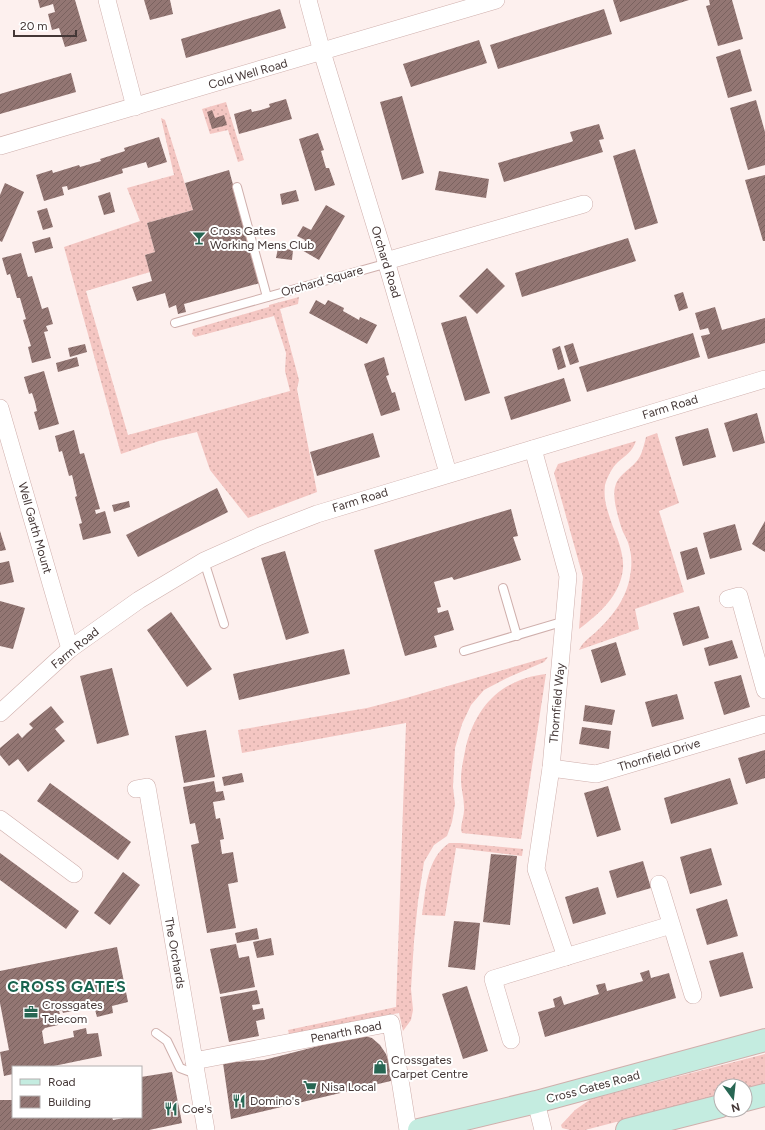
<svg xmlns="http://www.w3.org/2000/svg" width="765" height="1130" viewBox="0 0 765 1130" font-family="Figtree,sans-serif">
<defs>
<pattern id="grass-dots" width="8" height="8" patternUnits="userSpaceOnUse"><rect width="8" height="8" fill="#f4c6c2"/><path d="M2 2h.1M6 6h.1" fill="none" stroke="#d2aba7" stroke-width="1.8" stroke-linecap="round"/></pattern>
<pattern id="building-hatch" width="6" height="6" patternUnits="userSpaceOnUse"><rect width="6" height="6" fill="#937673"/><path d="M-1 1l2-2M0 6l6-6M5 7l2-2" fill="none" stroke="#7a625f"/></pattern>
</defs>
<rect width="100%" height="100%" fill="#fdf0ee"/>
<g fill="url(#grass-dots)">
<path d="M226,102L244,160L238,162L228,130L210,134L202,109Z"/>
<path d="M161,118L165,120L193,210L147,223L155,252L145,255L150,272L86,291L128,435L290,391L285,371L286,353L274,316L195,337L192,334L193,329L269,307V305L299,297L298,304L280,309L299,380L297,389L317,492L248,518L210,470L197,432L159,441L121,454L64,247L140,221L127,188L174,175Z"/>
<path d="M657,433L679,503L659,511L684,592L635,609L639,629L579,650C584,640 590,638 598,630C613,616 627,597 630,576C632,567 632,555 629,546C628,541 625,536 623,532C619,521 612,498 615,487C618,475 628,471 636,462C642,456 644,445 646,437Z"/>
<path d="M636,441C632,452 626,455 618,462C612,467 607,478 605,485C603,501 608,512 613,527C618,539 624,555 623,568C621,595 599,614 579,629L583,577L554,473L558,464Z"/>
<path d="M548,657L544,662L507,678L484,690L471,705L462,724L455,748L453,787L455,804L452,822L447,836L434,845L424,862L418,901L414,941L411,989L413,1010L411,1020L403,1031L399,1013L289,1034L288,1030L396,1007L406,723L242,753L238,730L367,708L406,698Z"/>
<path d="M546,674L521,839L462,833C459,826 465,816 464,807C464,798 461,789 461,780C461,768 464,757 466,746C477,704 503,679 546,674Z"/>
<path d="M449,843H460L523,849L522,856L456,848L445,916L422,915C426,890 426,859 449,843Z"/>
<path d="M765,1054V1084L745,1089V1086H721V1095L585,1130H570L562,1128L561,1125L575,1110L591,1099Z"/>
</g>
<g fill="url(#building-hatch)">
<path d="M38,0H75L87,41L65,47L59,28L52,30L48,14L55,12L53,4L40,8Z"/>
<path d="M144,0H170L173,14L150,20Z"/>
<path d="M613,0H689L620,22Z"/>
<path d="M709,0H732L743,39L718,46L706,6L710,5Z"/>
<path d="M280,9L286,28L186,58L181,39Z"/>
<path d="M604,9L612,34L498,69L490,45Z"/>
<path d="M479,40L487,63L411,87L403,64Z"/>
<path d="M740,49L752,91L728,98L716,57Z"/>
<path d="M71,73L76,92L0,114V94Z"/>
<path d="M402,96L424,173L402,180L380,102Z"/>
<path d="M286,99L292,119L239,134L234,114L251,109L252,112L261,110L270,107L269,104Z"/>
<path d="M756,100L765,132V165L748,170L730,108Z"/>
<path d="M212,110L215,118L224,115L227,125L212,129L207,112Z"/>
<path d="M599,124L604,139L599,140L603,152L504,182L498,163L571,142L573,141L570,132Z"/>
<path d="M318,133L324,150L321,151L326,168H329L335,185L315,191L299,139Z"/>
<path d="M159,137L167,162L148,168L146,162L122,169L123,173L68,190L67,186L62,187L64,195L44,201L36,175L52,170L53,173L79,165L80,167L101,161L100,159L125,151L124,148Z"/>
<path d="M635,149L658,223L635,230L613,156Z"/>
<path d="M229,170L260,283L184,304L186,312L178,314L176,305L169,308L165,293L137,301L132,287L152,281L145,255L155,252L147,223L193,210L185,183Z"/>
<path d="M439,171L489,179L486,198L435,190Z"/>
<path d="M765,175V241H763L745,180Z"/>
<path d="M5,183L24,192L2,242L0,241V195Z"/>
<path d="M296,190L299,201L282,205L280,194Z"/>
<path d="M110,192L115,212L104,215L98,196Z"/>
<path d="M326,205L345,216L319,260L300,249L305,240L297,236L303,226L311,230Z"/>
<path d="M47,208L53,227L43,230L37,211Z"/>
<path d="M50,237L53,248L35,253L32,242Z"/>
<path d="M628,238L636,261L522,297L515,273Z"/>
<path d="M278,248L293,250L292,260L276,258Z"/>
<path d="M21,253L28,277L32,276L42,309L48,307L53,324L46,326L48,331L44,332L51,358L32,363L28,347L31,346L23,320L26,319L20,298H17L10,274L7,275L2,258Z"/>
<path d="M487,268L505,286L477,314L459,296Z"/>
<path d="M683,292L688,308L679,311L674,295Z"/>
<path d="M316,300L325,305L328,300L344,308L343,311L359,320L360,317L377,325L367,344L309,313Z"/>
<path d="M715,307L722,330L765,318V343L708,359L701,336L710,334L708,328L700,330L695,313Z"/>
<path d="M466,316L490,393L465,401L441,323Z"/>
<path d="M693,333L700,357L587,392L579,367Z"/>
<path d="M573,343L579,362L570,365L564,346Z"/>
<path d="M85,344L87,352L70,357L68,348Z"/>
<path d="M560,346L566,367L558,370L552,349Z"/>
<path d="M77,357L79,366L58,372L56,363Z"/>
<path d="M384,357L389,375L386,376L392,393L395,392L400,410L381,416L364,364Z"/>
<path d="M44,371L59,424L39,430L34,412L37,411L35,402L32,393L29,394L24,377Z"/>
<path d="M564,378L571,401L511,420L504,397Z"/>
<path d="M757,413L765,443L733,452L724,423Z"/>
<path d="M708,428L716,457L683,466L675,437Z"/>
<path d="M74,430L80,454L84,453L100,509L95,510L96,514L105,511L111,533L83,540L79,524L82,523L75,497L77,496L72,475L69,476L62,451L59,452L55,436Z"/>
<path d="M373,433L380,457L317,476L310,452Z"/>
<path d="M217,488L228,512L138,557L126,535Z"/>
<path d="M129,501L130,507L114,512L112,505Z"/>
<path d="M511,509L518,536L513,537L521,560L454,580L452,577L434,582L441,607L437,608L438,613L448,610L454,630L434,636L437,647L405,656L374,550Z"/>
<path d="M765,521V552L752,544Z"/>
<path d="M735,524L742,550L710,559L703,533Z"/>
<path d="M0,531L6,550L0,551Z"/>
<path d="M697,547L705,574L687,580L680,552Z"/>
<path d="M285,551L309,633L286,640L261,558Z"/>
<path d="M9,561L14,582L0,585V563Z"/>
<path d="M0,601L25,608L13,649L0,646Z"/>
<path d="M699,606L709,638L683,646L673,613Z"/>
<path d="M171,612L212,669L187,687L147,630Z"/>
<path d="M732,640L738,658L709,666L704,648Z"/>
<path d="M616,642L626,675L601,683L591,650Z"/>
<path d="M344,649L350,674L239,700L233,674Z"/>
<path d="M112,668L129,735L97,744L80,676Z"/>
<path d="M741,675L750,707L724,715L714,682Z"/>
<path d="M677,694L684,719L652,727L645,702Z"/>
<path d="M585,705L615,710L612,725L583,721Z"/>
<path d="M51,706L64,722L55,729L65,741L28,772L18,759L9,766L0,755V748L18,733L22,738L27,733L33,728L29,724Z"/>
<path d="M582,727L611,731L609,749L579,744Z"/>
<path d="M206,730L215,777L184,783L175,736Z"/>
<path d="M765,750V778L746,784L738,758Z"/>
<path d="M242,773L244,782L224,786L222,777Z"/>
<path d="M730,778L738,804L671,824L664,798Z"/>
<path d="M214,781L216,792L223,791L225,800L213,802L216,819L220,818L224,839L220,840L222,854L233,852L238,882L228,884L236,928L207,933L191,845L199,843L195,823L190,824L183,787Z"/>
<path d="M50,783L131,842L118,860L37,801Z"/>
<path d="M608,786L621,830L597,837L584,793Z"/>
<path d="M711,848L722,885L690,894L680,857Z"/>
<path d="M0,853L79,911L66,929L0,880Z"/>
<path d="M491,854L517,856L510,925L483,922Z"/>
<path d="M643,861L651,888L617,898L609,871Z"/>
<path d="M123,872L140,885L110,925L94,913Z"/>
<path d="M598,887L606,914L573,924L565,897Z"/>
<path d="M727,899L738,936L707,945L696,909Z"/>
<path d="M454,921L480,923L475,970L448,967Z"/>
<path d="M257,928L259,939L237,943L235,933Z"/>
<path d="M271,938L274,955L257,958L253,942Z"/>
<path d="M236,944L239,958L249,956L255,987L220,994L210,949Z"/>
<path d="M117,947L128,1002L112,1006L113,1013L97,1017L94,1006L63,1013L62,1010L59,1011L60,1014H56L58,1025L45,1028L42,1031L44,1044L74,1037L73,1031L86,1028L87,1034L98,1033L102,1056L49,1067H13V1074L4,1076L0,1052L9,1050L0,1003V971Z"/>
<path d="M743,952L753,988L720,997L709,961Z"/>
<path d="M649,970L651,978L669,973L676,998L545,1037L538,1012L555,1007L553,999L561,996L564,1005L599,994L596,985L605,983L607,991L643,981L640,973Z"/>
<path d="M467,986L488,1051L463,1059L442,994Z"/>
<path d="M257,990L260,1004L252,1005L253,1010L263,1008L265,1019L256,1021L259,1036L229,1042L220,997Z"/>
<path d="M361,1035L372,1038L380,1045L386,1054L395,1080L231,1119L223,1063L264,1060Z"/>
<path d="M172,1072L182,1123L149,1130H0V1100H13V1117H112L113,1120L124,1118L123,1117H141V1077Z"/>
</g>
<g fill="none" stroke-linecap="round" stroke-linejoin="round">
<g stroke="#cfafac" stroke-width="10">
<g id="lane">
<path d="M237,187L267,297"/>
<path d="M175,323L381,265L386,261"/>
<path d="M204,561L224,624"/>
<path d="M503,588L517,636"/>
<path d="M464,651L565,621"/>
<path d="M156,1033L167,1041L180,1068L196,1074"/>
</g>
</g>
<g stroke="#cfafac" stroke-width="18">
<g id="street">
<path d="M107,0L135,107"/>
<path d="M308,0L322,52L386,261L448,473"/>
<path d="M0,146L496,0"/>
<path d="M386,261L584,204"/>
<path d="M0,408L70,649"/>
<path d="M533,449L568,576L551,768L536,869L566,957"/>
<path d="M728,599L739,596L765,690"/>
<path d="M0,713L70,649L139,600L204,561L260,536L317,514L765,379"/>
<path d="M551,768L596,774L765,724"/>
<path d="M136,789L147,787L206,1130"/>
<path d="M0,819L74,874"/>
<path d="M659,884L693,995"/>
<path d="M511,1040L493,979L671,925"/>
<path d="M194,1061L391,1023L408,1130"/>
<path d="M536,1102L543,1130"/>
</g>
</g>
<g stroke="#cfafac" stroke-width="24">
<g id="secondary">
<path d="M745,1100L765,1095"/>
<path d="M419,1130L536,1102L765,1040"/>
<path d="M627,1130L721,1106"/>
</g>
</g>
<use href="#lane" stroke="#fff" stroke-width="8"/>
<use href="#street" stroke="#fff" stroke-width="17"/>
<use href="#secondary" stroke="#c4ece0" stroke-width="22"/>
</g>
<defs>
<g id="bar-bare" transform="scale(1.08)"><path d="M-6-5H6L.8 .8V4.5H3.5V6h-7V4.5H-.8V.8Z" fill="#276653" stroke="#fff" stroke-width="2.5" paint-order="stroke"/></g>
<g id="office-bare" transform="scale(1.08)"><path d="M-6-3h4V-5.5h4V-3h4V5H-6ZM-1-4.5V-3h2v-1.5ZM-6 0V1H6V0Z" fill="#276653" stroke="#fff" stroke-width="2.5" paint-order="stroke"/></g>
<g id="shop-bare" transform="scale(1.08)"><path d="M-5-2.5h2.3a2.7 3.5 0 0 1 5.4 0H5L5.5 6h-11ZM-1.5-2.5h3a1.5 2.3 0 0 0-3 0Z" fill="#276653" stroke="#fff" stroke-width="2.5" paint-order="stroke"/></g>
<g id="supermarket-bare" transform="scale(1.08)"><path d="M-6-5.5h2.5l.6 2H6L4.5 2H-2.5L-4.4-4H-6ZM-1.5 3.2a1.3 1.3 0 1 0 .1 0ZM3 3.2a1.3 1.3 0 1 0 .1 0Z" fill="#276653" stroke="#fff" stroke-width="2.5" paint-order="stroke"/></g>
<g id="restaurant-bare" transform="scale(1.08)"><path d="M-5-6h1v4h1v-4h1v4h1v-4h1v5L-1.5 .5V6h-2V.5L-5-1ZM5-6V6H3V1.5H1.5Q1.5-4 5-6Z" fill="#276653" stroke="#fff" stroke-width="2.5" paint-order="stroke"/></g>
</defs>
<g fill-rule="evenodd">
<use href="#bar-bare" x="199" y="238"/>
<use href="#office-bare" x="31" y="1012"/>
<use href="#shop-bare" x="380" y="1067"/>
<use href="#supermarket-bare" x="310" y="1087"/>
<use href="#restaurant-bare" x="239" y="1101"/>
<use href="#restaurant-bare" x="171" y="1109"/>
</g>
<g text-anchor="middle" stroke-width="4" stroke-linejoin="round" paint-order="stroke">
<g font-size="12" fill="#443736" stroke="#fff">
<text transform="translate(248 74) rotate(-16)" y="4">Cold Well Road</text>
<text transform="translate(386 262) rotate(73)" y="4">Orchard Road</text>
<text transform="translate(322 281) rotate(-16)" y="4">Orchard Square</text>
<text transform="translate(670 407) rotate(-17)" y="4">Farm Road</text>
<text transform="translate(360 500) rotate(-17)" y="4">Farm Road</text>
<text transform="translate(35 528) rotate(74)" y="4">Well Garth Mount</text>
<text transform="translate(75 648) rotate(-39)" y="4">Farm Road</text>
<text transform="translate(557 703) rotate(-85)" y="4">Thornfield Way</text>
<text transform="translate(659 755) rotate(-17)" y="4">Thornfield Drive</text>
<text transform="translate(175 953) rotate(80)" y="4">The Orchards</text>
<text transform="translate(346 1032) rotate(-11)" y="4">Penarth Road</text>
<text transform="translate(593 1087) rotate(-15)" y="4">Cross Gates Road</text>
</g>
<g font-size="12" fill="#443736" stroke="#fff" text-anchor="start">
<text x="210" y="235">Cross Gates<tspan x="210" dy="14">Working Mens Club</tspan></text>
<text x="42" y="1009">Crossgates<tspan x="42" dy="14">Telecom</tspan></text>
<text x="391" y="1064">Crossgates<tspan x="391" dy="14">Carpet Centre</tspan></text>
<text x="321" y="1091">Nisa Local</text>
<text x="250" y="1105">Domino's</text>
<text x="182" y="1113">Coe's</text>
</g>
<g font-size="16" font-weight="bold" letter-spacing="1" fill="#19644f" stroke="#fff">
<text x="67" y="992">CROSS GATES</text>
</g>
</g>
<rect x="12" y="1066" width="130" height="52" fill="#ffffff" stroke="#b4afaf"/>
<rect x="20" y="1079" width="20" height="6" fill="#c4ece0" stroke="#b4afaf"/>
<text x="48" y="1086" font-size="12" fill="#443736">Road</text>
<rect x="20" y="1096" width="20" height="12" fill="url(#building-hatch)" stroke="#b4afaf"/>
<text x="48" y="1106" font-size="12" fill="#443736">Building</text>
<g transform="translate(733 1098) rotate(165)"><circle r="19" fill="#ffffff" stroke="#b4afaf"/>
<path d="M0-3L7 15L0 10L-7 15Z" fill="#276653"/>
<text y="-6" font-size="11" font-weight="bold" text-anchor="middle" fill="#443736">N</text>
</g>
<path d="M14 30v6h62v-6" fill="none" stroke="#443736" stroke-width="2"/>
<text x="20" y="30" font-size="12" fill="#443736" stroke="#ffffff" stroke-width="3" paint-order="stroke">20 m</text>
</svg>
